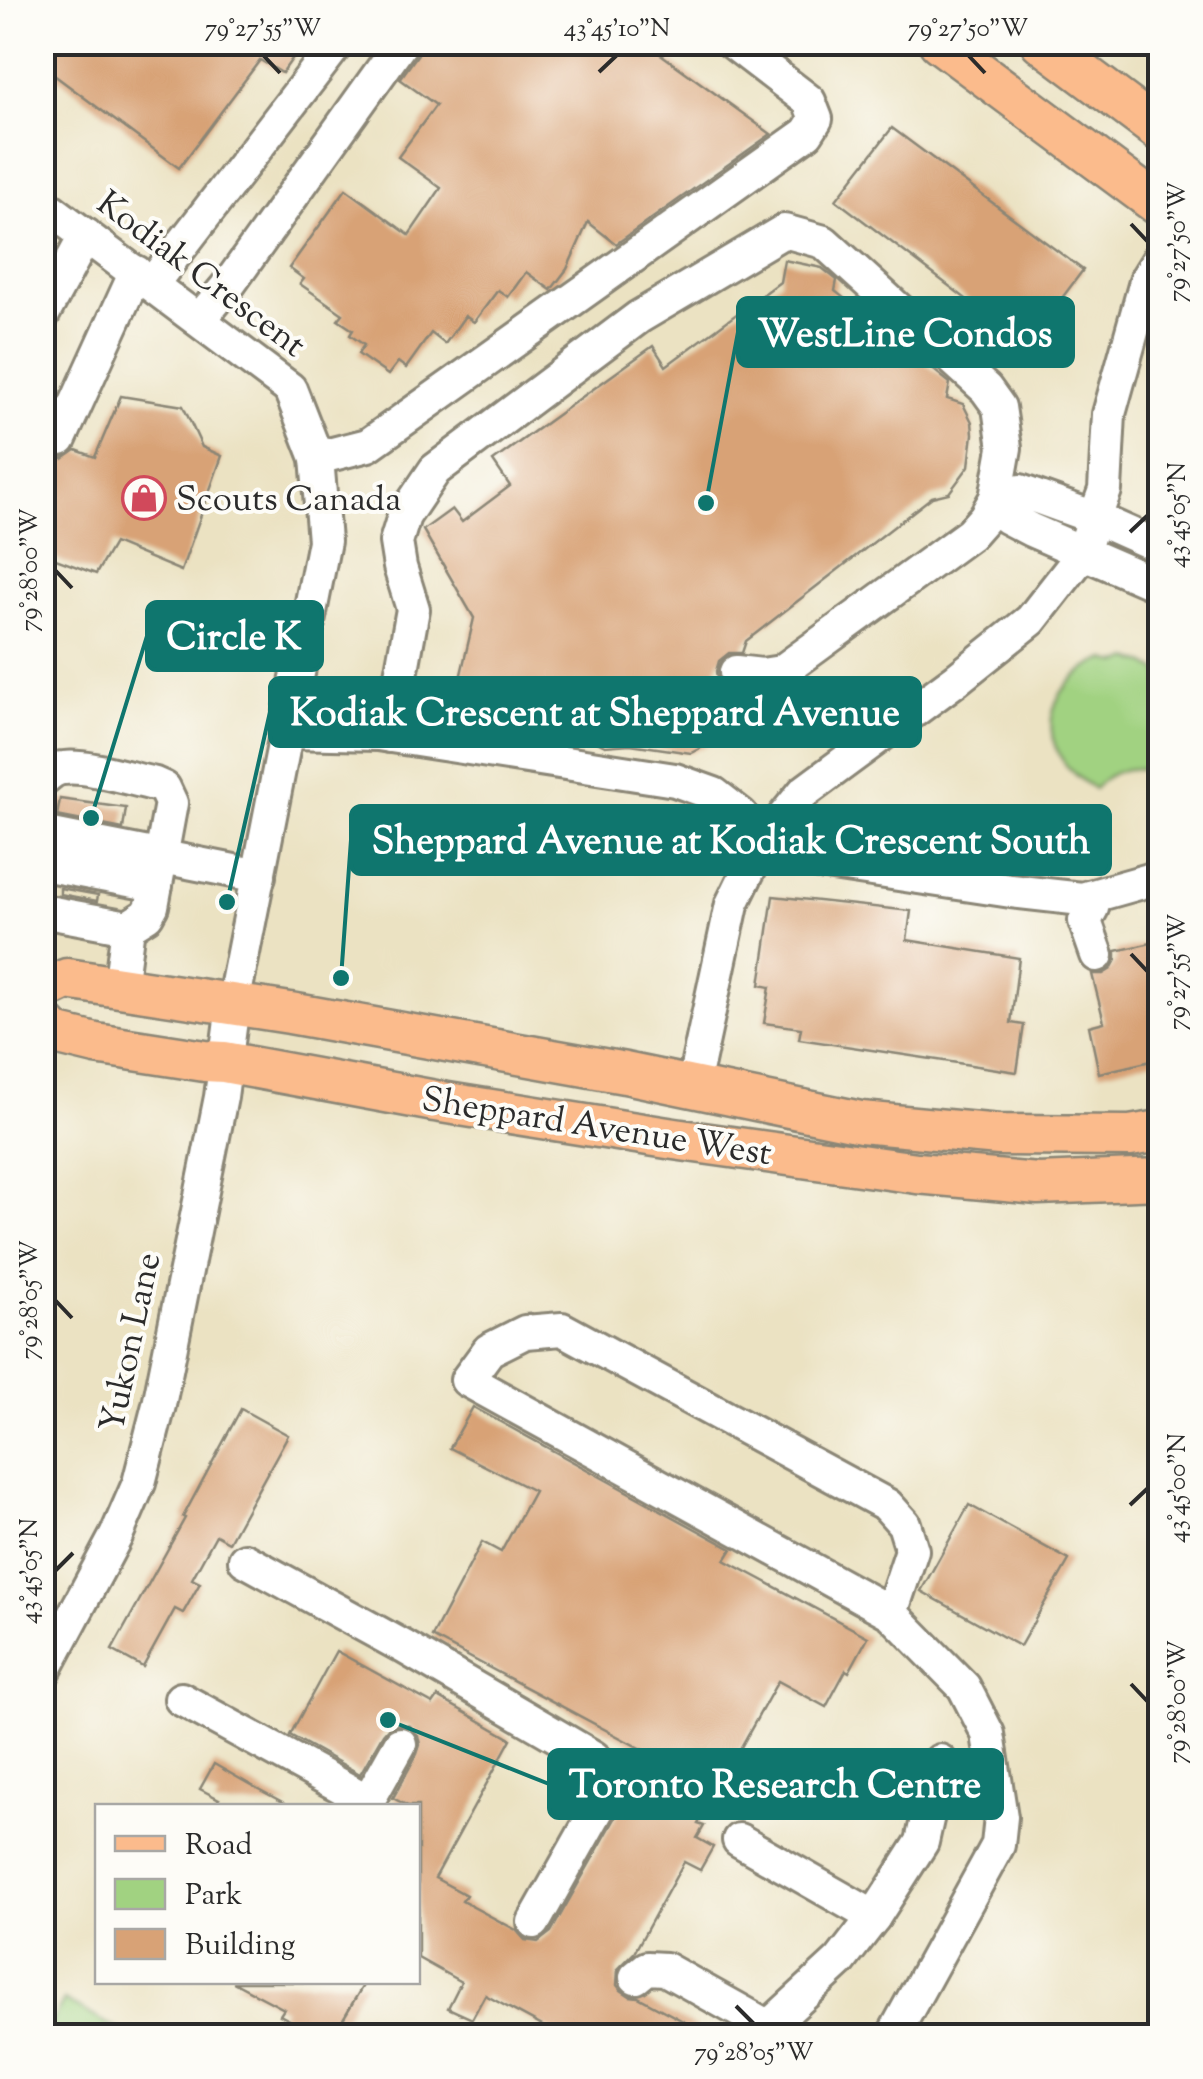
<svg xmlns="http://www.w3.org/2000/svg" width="1203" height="2079" viewBox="0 0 1203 2079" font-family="'Sorts Mill Goudy',serif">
<rect width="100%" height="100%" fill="#fdfcf7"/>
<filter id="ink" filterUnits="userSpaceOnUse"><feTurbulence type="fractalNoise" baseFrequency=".01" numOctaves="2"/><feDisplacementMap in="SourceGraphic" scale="20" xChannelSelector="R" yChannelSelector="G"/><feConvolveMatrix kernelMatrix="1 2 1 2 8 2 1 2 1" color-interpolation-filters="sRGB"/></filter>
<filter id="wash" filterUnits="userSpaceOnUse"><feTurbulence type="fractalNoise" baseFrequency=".0048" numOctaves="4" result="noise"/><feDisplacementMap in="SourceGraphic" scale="40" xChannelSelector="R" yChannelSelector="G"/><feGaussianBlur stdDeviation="2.25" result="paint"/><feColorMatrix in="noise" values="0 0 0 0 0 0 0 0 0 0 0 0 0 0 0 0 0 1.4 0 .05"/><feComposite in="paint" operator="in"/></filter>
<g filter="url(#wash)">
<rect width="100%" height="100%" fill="#ebe2c2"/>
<g fill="#a1d281" stroke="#667e56" stroke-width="2.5">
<path d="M1106,659C1115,664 1121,664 1130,659L1147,664L1160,672V779C1138,761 1112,768 1094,789C1032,752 1039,685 1106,659Z"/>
<path d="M64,2000L130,2036H44Z"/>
</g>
<g id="blocks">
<g fill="#d8a276">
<path d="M42,42H304L282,73L260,60L179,168L42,66Z"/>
<path d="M422,42H644L771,134L616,244L588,222L567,269L551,290L526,272L508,297L498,290L474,322L465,316L445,344L431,333L406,368L398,362L388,375L358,354L364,345L350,335L353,330L338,320L343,314L300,284L304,279L289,268L346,189L409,235L441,188L398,157L436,105L400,79L418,54Z"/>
<path d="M892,128L1083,270L1016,359L967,321L978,308L836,200Z"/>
<path d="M784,260L822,268L837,280L835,291L950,383L947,399L963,404L972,422L973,434L969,466L949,493L932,497L746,641L742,653H729L719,661L716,671L717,679L723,687L731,691L729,696L795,708L791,733L726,724L710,743L691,753L630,744L605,746L569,728L568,732L502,720L498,729L478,726L479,716L450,722L474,618L423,530L452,509L462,522L510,486L493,461L653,346L666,366L780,282Z"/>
<path d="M121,396L183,406L202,447L222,456L181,571L114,543L96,574L42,554V448L53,458L63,459L76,450L95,457Z"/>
<path d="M60,799L126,808L123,829L57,816Z"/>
<path d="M60,888L98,895L97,901L60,894Z"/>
<path d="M773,896L911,911L907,940L1019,958L1011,1023L1024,1025L1017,1072L799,1039L801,1028L764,1023L770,987L760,985Z"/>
<path d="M1160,941V1059L1099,1073L1089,1026L1104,1022L1092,974H1103L1111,969L1116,960V951Z"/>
<path d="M473,1407L732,1549L725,1560L868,1637L849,1672L846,1670L826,1707L778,1681L698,1824L704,1826L697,1838L713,1847L700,1870L684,1862L634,1953L618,1969L617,1985L621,1990L630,1996L638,1997L711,2036H561L485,1995L472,2019L448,2008L461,1982L418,1958V1806H408L393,1798L417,1754L420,1745L418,1735L409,1726L399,1724L389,1727L383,1734L360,1774L290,1735L336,1651L433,1704L438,1697L511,1739L435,1878L466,1895L462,1901L516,1930L525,1940L538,1942L551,1932L626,1799L629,1781L645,1751L432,1637L482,1542L501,1552L534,1491L450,1448Z"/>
<path d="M241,1409L288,1435L229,1542L216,1535L192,1579L200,1583L183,1613L175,1609L143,1667L112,1650L185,1518L183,1517Z"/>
<path d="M969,1505L1069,1560L1020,1646L921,1591Z"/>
<path d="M214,1764L249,1784L290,1806H214L219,1799L200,1789Z"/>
<path d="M233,1982H365L333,2036H320L280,2015L284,2009Z"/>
</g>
</g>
</g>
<g filter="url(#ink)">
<use href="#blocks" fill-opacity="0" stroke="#8b8676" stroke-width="2.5"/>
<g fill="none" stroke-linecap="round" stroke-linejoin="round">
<g stroke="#8b8676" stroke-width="38">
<g id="minor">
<path d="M42,203L290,389L317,458L324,541L233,1004L221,1097L159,1405L139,1483L116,1536L42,1675"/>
<path d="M152,284L338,42"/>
<path d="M42,316L86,235"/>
<path d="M200,319L230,283L402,42"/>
<path d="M60,439L136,272"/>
<path d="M317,458L368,445L807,133L816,119L809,101L732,42"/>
<path d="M1160,547L1095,518L1020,491L996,498L1006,517L1031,530L1153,583L1160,584"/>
<path d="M287,732L378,734L675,780L714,794L741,815L761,845L819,862L1011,891L1082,899L1160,877"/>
<path d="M390,736L413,609L400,567L396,542L404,516L435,470L639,317L784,231L824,242L986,389L999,407L1005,448L996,498L985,517L970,534L781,672L762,675L736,672"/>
<path d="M42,780C49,774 55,768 64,768C88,765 130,779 155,784L164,788L171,803L152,906L147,915L128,927L42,911"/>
<path d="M42,833L259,876"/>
<path d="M42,864L156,885"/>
<path d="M1090,897L1092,908L1085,921L1097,955"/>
<path d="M120,988L128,927"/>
<path d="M693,1086L732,904L761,845L804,792L957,679L1031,620L1081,556L1105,490L1109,414L1147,278L1160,257"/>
<path d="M245,1560L404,1647L593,1757L608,1771L609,1789L534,1922"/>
<path d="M891,1613L912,1550L904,1524L887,1505L562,1329L525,1332L489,1350L467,1380L891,1613L964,1687L988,1734L1001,1817L998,1845L893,2036"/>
<path d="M181,1699L368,1801L400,1744"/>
<path d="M739,1840L874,1917"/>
<path d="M636,1977L647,1968L665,1969L765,2025L776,2020L840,1961L874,1917L922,1842L940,1761"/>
</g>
</g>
<g stroke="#8b8676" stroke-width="45">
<g id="major">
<path d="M939,42L1160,206"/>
<path d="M1041,42L1160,131"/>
<path d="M42,991L67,979L290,1013L625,1073L861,1122L999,1135L1130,1136L1160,1131"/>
<path d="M42,1020L55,1034L96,1044L205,1061L224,1062L435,1101L674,1139L917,1173L1038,1184L1160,1179"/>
</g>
</g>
<use href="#minor" stroke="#fff" stroke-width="32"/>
<use href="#major" stroke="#fbbb8c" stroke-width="40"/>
</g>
</g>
<path fill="none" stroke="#2b2b2b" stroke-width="4" d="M263,55L280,73M968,55L985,73M599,72L617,55M1131,224L1148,242M1130,532L1148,515M55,570L72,588M1131,954L1148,972M55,1300L72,1318M1130,1505L1148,1488M55,1571L73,1553M1131,1684L1148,1702M736,2006L754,2024"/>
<defs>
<g id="shop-ring" transform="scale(2.25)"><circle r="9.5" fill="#fdfcf7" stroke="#d1495b" stroke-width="1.5"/><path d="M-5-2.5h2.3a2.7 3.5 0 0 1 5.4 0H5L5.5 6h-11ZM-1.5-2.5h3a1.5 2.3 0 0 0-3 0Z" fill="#d1495b"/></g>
</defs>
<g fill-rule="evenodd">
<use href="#shop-ring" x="144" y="498"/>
</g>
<g text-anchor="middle" stroke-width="8" stroke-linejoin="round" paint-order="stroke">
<g font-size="35" fill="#2b2b2b" stroke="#fdfcf7">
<text transform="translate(202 273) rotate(37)" y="12">Kodiak Crescent</text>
<text transform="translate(597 1125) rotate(9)" y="12">Sheppard Avenue West</text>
<text transform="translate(129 1342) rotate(-78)" y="12">Yukon Lane</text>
</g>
<g font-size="35" fill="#2b2b2b" stroke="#fdfcf7" text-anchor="start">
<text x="176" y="510">Scouts Canada</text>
</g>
</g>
<path fill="none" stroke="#0f766e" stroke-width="4" d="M706 503L738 332M91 818L147 636M227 902L270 712M341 978L351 840M388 1720L549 1784"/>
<g fill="#0f766e" stroke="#fdfcf7" stroke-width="4">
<circle cx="706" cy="503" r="10"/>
<circle cx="91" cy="818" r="10"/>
<circle cx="227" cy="902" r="10"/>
<circle cx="341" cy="978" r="10"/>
<circle cx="388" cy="1720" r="10"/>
</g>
<g fill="#0f766e" stroke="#0f766e" stroke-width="4">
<rect x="738" y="298" width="335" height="68" rx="10"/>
<rect x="147" y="602" width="175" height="68" rx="10"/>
<rect x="270" y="678" width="650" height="68" rx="10"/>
<rect x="351" y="806" width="759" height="68" rx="10"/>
<rect x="549" y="1750" width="453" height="68" rx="10"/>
</g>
<g font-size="38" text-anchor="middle" font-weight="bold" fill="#fff">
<text x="905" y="346">WestLine Condos</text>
<text x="234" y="649">Circle K</text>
<text x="595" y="725">Kodiak Crescent at Sheppard Avenue</text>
<text x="731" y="853">Sheppard Avenue at Kodiak Crescent South</text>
<text x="775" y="1797">Toronto Research Centre</text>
</g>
<rect width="1203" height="2079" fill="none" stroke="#fdfcf7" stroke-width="110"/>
<rect x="95" y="1804" width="325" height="180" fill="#fdfcf7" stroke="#a9a8a5" stroke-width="2.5"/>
<rect x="115" y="1836" width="50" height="15" fill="#fbbb8c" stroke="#a9a8a5" stroke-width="2.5"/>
<text x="185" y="1854" font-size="30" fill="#2b2b2b">Road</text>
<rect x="115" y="1879" width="50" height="30" fill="#a1d281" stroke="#a9a8a5" stroke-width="2.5"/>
<text x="185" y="1904" font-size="30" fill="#2b2b2b">Park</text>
<rect x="115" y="1929" width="50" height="30" fill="#d8a276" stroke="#a9a8a5" stroke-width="2.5"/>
<text x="185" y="1954" font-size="30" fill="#2b2b2b">Building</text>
<rect x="55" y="55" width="1093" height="1969" fill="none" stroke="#2b2b2b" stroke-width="4"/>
<g font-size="25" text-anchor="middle" fill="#2b2b2b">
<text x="263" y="36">79°27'55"W</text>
<text x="617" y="36">43°45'10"N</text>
<text x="968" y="36">79°27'50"W</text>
<text transform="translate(1176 242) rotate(-90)" y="9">79°27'50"W</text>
<text transform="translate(1176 515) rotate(-90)" y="9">43°45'05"N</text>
<text transform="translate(28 570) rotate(-90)" y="9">79°28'00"W</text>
<text transform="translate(1176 972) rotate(-90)" y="9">79°27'55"W</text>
<text transform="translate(28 1300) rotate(-90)" y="9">79°28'05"W</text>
<text transform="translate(1176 1488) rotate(-90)" y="9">43°45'00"N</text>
<text transform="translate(28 1571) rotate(-90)" y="9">43°45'05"N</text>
<text transform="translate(1176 1702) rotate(-90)" y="9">79°28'00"W</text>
<text x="754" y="2060">79°28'05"W</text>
</g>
</svg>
